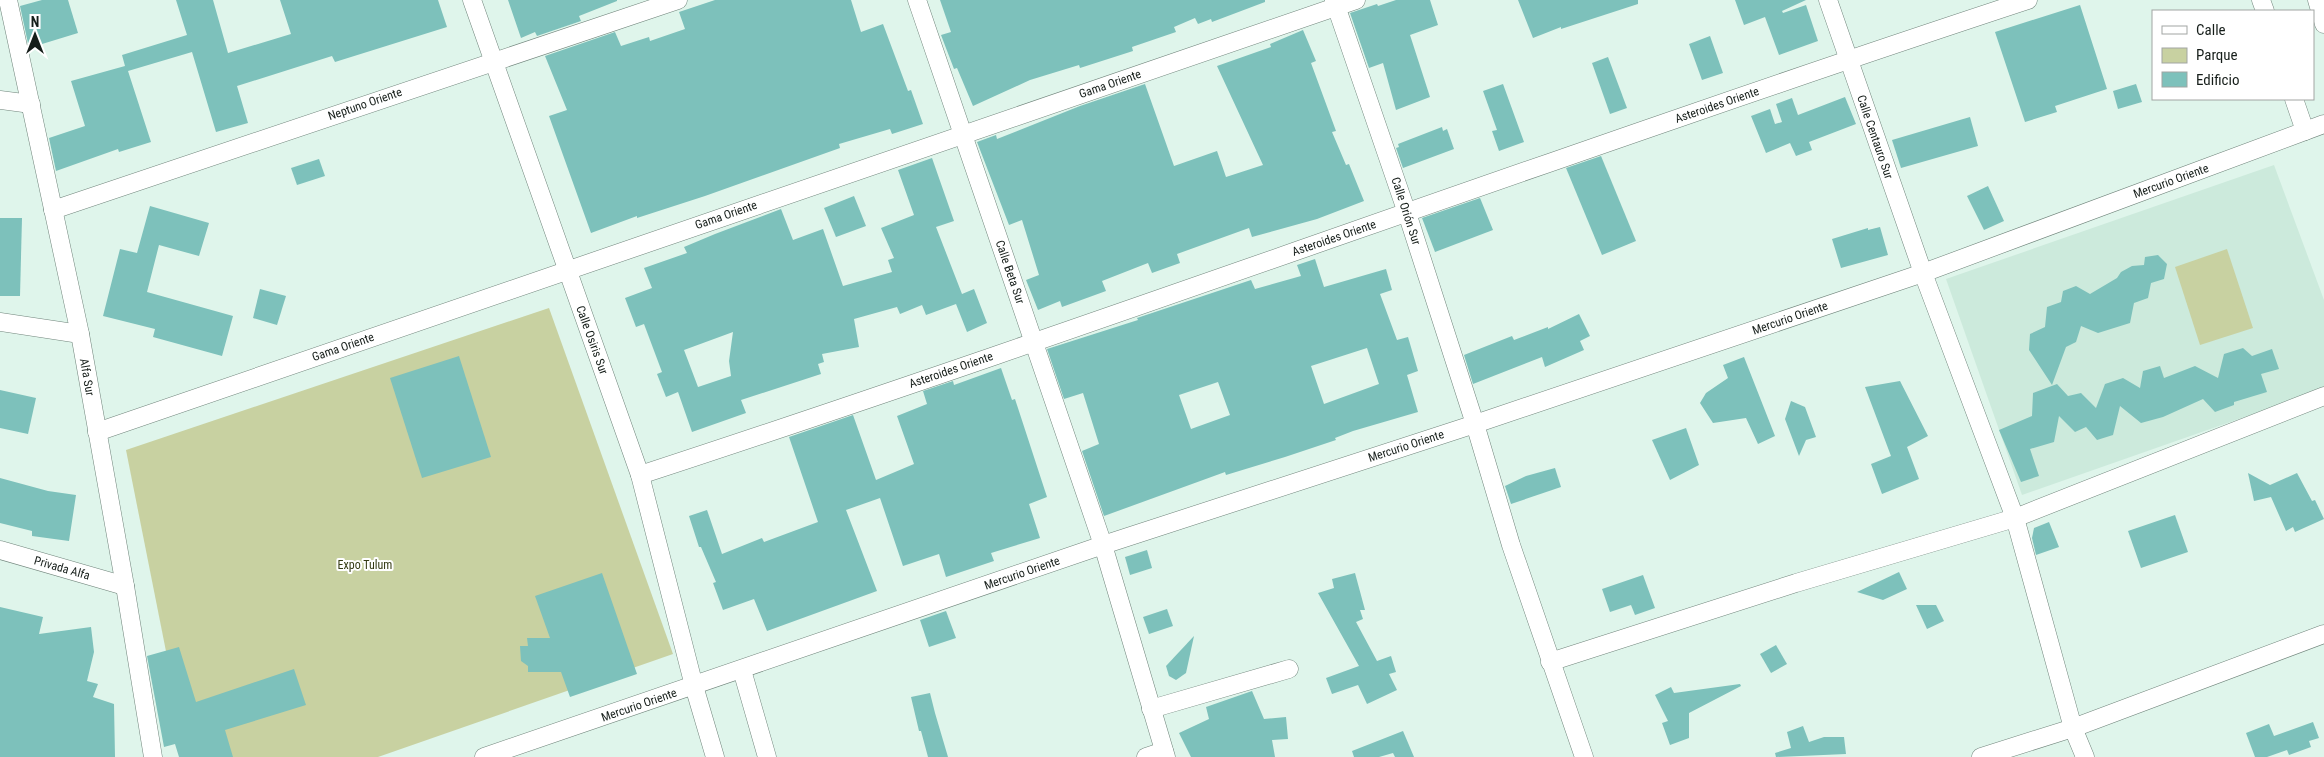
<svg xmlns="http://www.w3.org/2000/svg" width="2324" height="757" viewBox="0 0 2324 757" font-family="'Roboto Condensed',sans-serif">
<rect width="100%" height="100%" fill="#dff5eb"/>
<path fill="#cceadc" d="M2274,165L2324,300V389L2022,495L1946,279Z"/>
<g fill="#c8d1a1">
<path d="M2227,249L2253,328L2200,345L2175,267Z"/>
<path d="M549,308L673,654L378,757H187L126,450Z"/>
</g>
<g fill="#7dc1bb" fill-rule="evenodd">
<path d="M42,0H68L78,33L29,48L20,6Z"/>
<path d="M176,0H213L228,53L291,34L280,0H438L447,27L335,62L332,56L237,86L248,123L216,132L192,52L128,71L151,142L119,152L118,149L56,171L49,138L85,126L71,81L125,66L122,55L187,35Z"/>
<path d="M508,0H617V1L579,16L581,21L537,36L535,32L521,38Z"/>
<path d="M715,0H851L861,32L883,24L908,91L911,90L923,124L892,134L890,129L839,144L840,148L705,196L637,218V216L591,233L549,116L567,110L545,56L615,32L621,46L649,37L650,41L685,29L679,12Z"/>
<path d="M940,0H1265V2L1212,22L1211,19L1198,24L1195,18L1174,27L1176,32L1132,47L1133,51L1080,68L1079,65L1030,80L973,106L957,68L954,69L941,35L951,32Z"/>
<path d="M1396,0H1430L1438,25L1410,35L1430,97L1396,110L1383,63L1369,68L1350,13L1377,4L1378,6Z"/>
<path d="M1518,0H1638V4L1561,29V27L1533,38Z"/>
<path d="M1735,0H1806L1782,11L1783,13L1806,5L1818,41L1779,55L1765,17L1744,25Z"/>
<path d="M2080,5L2107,89L2055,106L2057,112L2025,122L1995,32Z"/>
<path d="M1303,30L1316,61L1311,63L1336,131L1332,132L1346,165L1349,164L1364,201L1317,219L1252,237L1249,228L1177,254L1180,263L1152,273L1148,263L1102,281L1106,291L1062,307L1060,301L1038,310L1026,280L1039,275L1022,220L1009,225L977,142L996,135L997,139L1080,106L1145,84L1174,166L1217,151L1226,177L1263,165L1217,66L1271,47L1270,44Z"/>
<path d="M1710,36L1723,73L1702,80L1689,44Z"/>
<path d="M1608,57L1627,108L1610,114L1592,63Z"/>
<path d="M1503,84L1524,142L1499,151L1492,131L1497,130L1483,91Z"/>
<path d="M2136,84L2142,102L2118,109L2113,91Z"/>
<path d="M1845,97L1856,124L1809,142L1812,150L1796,156L1790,143L1766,153L1751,116L1770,109L1775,124L1782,122L1776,104L1792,98L1798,115Z"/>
<path d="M1970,117L1978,146L1901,168L1892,140Z"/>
<path d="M1442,127L1443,131L1447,129L1454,149L1403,168L1396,148L1399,147L1398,144Z"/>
<path d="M1601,156L1636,241L1602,255L1566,168Z"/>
<path d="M932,158L954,221L936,227L962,294L974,289L987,323L967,332L956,304L926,315L922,305L900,314L897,307L854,319L859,347L822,354L824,362L818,364L821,374L741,400L746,413L692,432L678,392L666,397L657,374L662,372L644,324L636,327L625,298L652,288L644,268L687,253L684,247L715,234L781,209L793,240L823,229L843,286L892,272L888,260L894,258L881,228L914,215L898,170ZM733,332L729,361L731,376L698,387L684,350Z"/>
<path d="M319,159L325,176L297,185L291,168Z"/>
<path d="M1988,186L2004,221L1984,230L1967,196Z"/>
<path d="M854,196L866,226L836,237L824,208Z"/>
<path d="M1480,198L1493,230L1435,252L1422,218Z"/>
<path d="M150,206L209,223L199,256L159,245L147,292L233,316L222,356L153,337L155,329L103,316L120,249L137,253Z"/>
<path d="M0,218H22L20,296H0Z"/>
<path d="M1880,227L1888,255L1841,268L1832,239L1868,228V230Z"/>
<path d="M2158,255L2167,264L2164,279L2151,283L2148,298L2134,303L2130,323L2098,333L2081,326L2076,342L2066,347L2052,385L2029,350L2030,334L2045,327L2047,307L2061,302L2063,291L2076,286L2090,294L2117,278L2121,272L2132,266L2144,265L2145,257Z"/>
<path d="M1315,259L1324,287L1386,269L1392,290L1380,294L1397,340L1408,337L1418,371L1407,375L1418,412L1353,431L1335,438L1336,440L1285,457L1226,475L1225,472L1104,516L1082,451L1099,444L1083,393L1064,399L1047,349L1138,320L1137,318L1251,280L1255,289L1301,276L1297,265ZM1367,348L1379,384L1324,404L1311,366ZM1218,382L1230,415L1191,429L1179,395Z"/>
<path d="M260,289L286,296L277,325L253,318Z"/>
<path d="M1579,314L1590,336L1580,341L1584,350L1545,367L1542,357L1473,384L1464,355L1512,336L1514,340L1548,327V329Z"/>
<path d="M2243,348L2252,356L2272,349L2279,369L2261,374L2267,392L2234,402V405L2215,412L2203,399L2163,417L2141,423L2120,406L2113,435L2097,440L2086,427L2075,432L2059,416L2054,442L2030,449L2039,476L2021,482L1999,430L2032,416L2033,393L2057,384L2068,396L2081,393L2096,408L2105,384L2123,378L2140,388L2143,371L2160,366L2164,378L2195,366L2218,378L2224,354Z"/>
<path d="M459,356L491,457L422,478L390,378Z"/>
<path d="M1744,357L1775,436L1758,444L1746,418L1713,423L1700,403L1706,393L1728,378L1723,365Z"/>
<path d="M1001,368L1012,400L1015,399L1047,497L1029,504L1040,538L991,553L994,561L946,577L939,554L903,566L880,498L846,510L877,591L767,631L754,599L723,610L713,583L716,582L701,547H699L689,516L707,510L722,554L762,538L764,542L818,522L789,437L853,415L876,480L914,464L897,416L927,404L923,391L953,381L954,385Z"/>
<path d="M1900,381L1928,436L1907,447L1919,479L1882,494L1871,464L1891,456L1865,387Z"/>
<path d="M0,390L36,398L28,434L0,428Z"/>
<path d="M1791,401L1805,407L1816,437L1806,440L1799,456L1785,419Z"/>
<path d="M1686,428L1699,465L1670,480L1652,440Z"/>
<path d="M1555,468L1561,487L1511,504L1505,486L1526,476Z"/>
<path d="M2248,473L2270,485L2297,473L2312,501L2315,500L2324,519L2295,532L2293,527L2286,531L2271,497L2254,501Z"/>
<path d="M0,478L48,491L76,495L69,541L32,536V531L0,523Z"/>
<path d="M2175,515L2188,552L2141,568L2128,531Z"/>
<path d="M2049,522L2059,547L2036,555L2032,538L2034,528Z"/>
<path d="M1147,550L1152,568L1130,575L1125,557Z"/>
<path d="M1899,572L1907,589L1883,600L1857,592Z"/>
<path d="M602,573L637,674L570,697L561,672H528V666L521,661L520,646H528L527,638H550L535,596Z"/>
<path d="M1355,573L1365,610H1360L1363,619L1356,622L1377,661L1391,656L1396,672L1389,674L1397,690L1367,704L1358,685L1332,694L1326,678L1359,666L1318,593L1334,588L1332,579Z"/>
<path d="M1643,575L1655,608L1635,615L1631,605L1610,612L1602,589Z"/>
<path d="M1916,605H1936L1944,621L1927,629Z"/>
<path d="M0,607L43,617L39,634L91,627L94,652L87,681L98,684L93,697L114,704L115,757H0Z"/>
<path d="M1167,609L1173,626L1149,634L1143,617Z"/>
<path d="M946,611L956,638L929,647L920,620Z"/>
<path d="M1194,636L1186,673L1176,680L1169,676L1166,666Z"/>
<path d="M1776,645L1787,664L1771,673L1760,654Z"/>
<path d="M179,647L196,702L294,669L306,705L225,730L233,757H179L175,744L164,747L147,656Z"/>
<path d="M1740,684L1741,686L1689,713V738L1670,745L1662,723L1668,721L1655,695L1671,687L1674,693Z"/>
<path d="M1252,691L1264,719L1286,717L1288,739L1272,740L1275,757H1191L1179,733L1209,719L1206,707Z"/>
<path d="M930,693L935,713L948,757H928L921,731H919L911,697Z"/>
<path d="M2313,722L2319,738L2309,741L2311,747L2289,755L2287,750L2267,757H2255L2246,733L2269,724L2274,736Z"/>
<path d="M1803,726L1809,742L1824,737H1844L1846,754L1776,757L1775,753L1791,748L1787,732Z"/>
<path d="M1403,731L1414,757H1395L1393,753L1379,757H1354L1352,751Z"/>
</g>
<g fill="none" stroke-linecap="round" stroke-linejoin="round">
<g stroke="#71857c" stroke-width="19">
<g id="street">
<path d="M8,0L80,334L125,586L153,757"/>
<path d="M472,0L640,475L694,686L715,757"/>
<path d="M917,0L1103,545L1166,757"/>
<path d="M1334,0L1407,213L1475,424L1511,545L1584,757"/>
<path d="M1828,0L1923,273L2015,518L2073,728L2085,757"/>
<path d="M2261,0L2265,11"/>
<path d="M2317,0L2324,24"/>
<path d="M2294,99L2305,131"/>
<path d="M0,100L31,104"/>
<path d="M53,210L678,0"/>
<path d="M0,322L80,334"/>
<path d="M97,432L1356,0"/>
<path d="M640,475C1105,323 1563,153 2028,0"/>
<path d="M0,550L125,586"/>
<path d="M1550,662L1796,583L2015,518L2324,396"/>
<path d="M742,670L767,757"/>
<path d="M1151,709L1289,669"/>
<path d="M484,757L1103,545L1475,424L1923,273L2324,124"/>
<path d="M1146,757L1164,751"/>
<path d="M1981,757L2073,728L2324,634"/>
</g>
</g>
<use href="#street" stroke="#fff" stroke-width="18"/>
</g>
<g text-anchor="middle" stroke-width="4" stroke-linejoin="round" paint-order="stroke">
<g font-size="12" fill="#161e1a" stroke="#fff">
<text transform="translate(1110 84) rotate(-19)" y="4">Gama Oriente</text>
<text transform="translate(365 104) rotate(-19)" y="4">Neptuno Oriente</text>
<text transform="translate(1717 105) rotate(-19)" y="4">Asteroides Oriente</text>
<text transform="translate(1875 137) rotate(71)" y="4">Calle Centauro Sur</text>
<text transform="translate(2171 181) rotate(-20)" y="4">Mercurio Oriente</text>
<text transform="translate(1406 211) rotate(72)" y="4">Calle Orión Sur</text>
<text transform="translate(726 215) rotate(-19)" y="4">Gama Oriente</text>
<text transform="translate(1334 238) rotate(-19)" y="4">Asteroides Oriente</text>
<text transform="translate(1010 272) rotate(71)" y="4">Calle Beta Sur</text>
<text transform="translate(1790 318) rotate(-19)" y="4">Mercurio Oriente</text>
<text transform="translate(592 340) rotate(70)" y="4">Calle Osiris Sur</text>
<text transform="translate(343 347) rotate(-19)" y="4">Gama Oriente</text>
<text transform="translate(951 370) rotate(-19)" y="4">Asteroides Oriente</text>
<text transform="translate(87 377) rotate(80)" y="4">Alfa Sur</text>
<text transform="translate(1406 446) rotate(-18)" y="4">Mercurio Oriente</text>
<text transform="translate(62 568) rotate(16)" y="4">Privada Alfa</text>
<text transform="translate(1022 573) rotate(-19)" y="4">Mercurio Oriente</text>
<text transform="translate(639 705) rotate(-19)" y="4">Mercurio Oriente</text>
</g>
<g font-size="12" fill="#343a13" stroke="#fff">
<text x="365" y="569">Expo Tulum</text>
</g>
</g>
<rect x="2152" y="10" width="162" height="90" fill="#ffffff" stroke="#a2a5a3"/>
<rect x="2162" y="26" width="25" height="8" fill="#ffffff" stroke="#a2a5a3"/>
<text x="2196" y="35" font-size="15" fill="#161e1a">Calle</text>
<rect x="2162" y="48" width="25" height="15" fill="#c8d1a1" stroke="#a2a5a3"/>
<text x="2196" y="60" font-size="15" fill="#161e1a">Parque</text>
<rect x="2162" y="72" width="25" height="15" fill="#7dc1bb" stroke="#a2a5a3"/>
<text x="2196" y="85" font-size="15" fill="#161e1a">Edificio</text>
<g transform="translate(35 35)" stroke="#ffffff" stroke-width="4" paint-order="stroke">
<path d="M0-4L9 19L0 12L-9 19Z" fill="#161e1a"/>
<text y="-8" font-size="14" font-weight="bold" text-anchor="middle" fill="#161e1a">N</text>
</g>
</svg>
